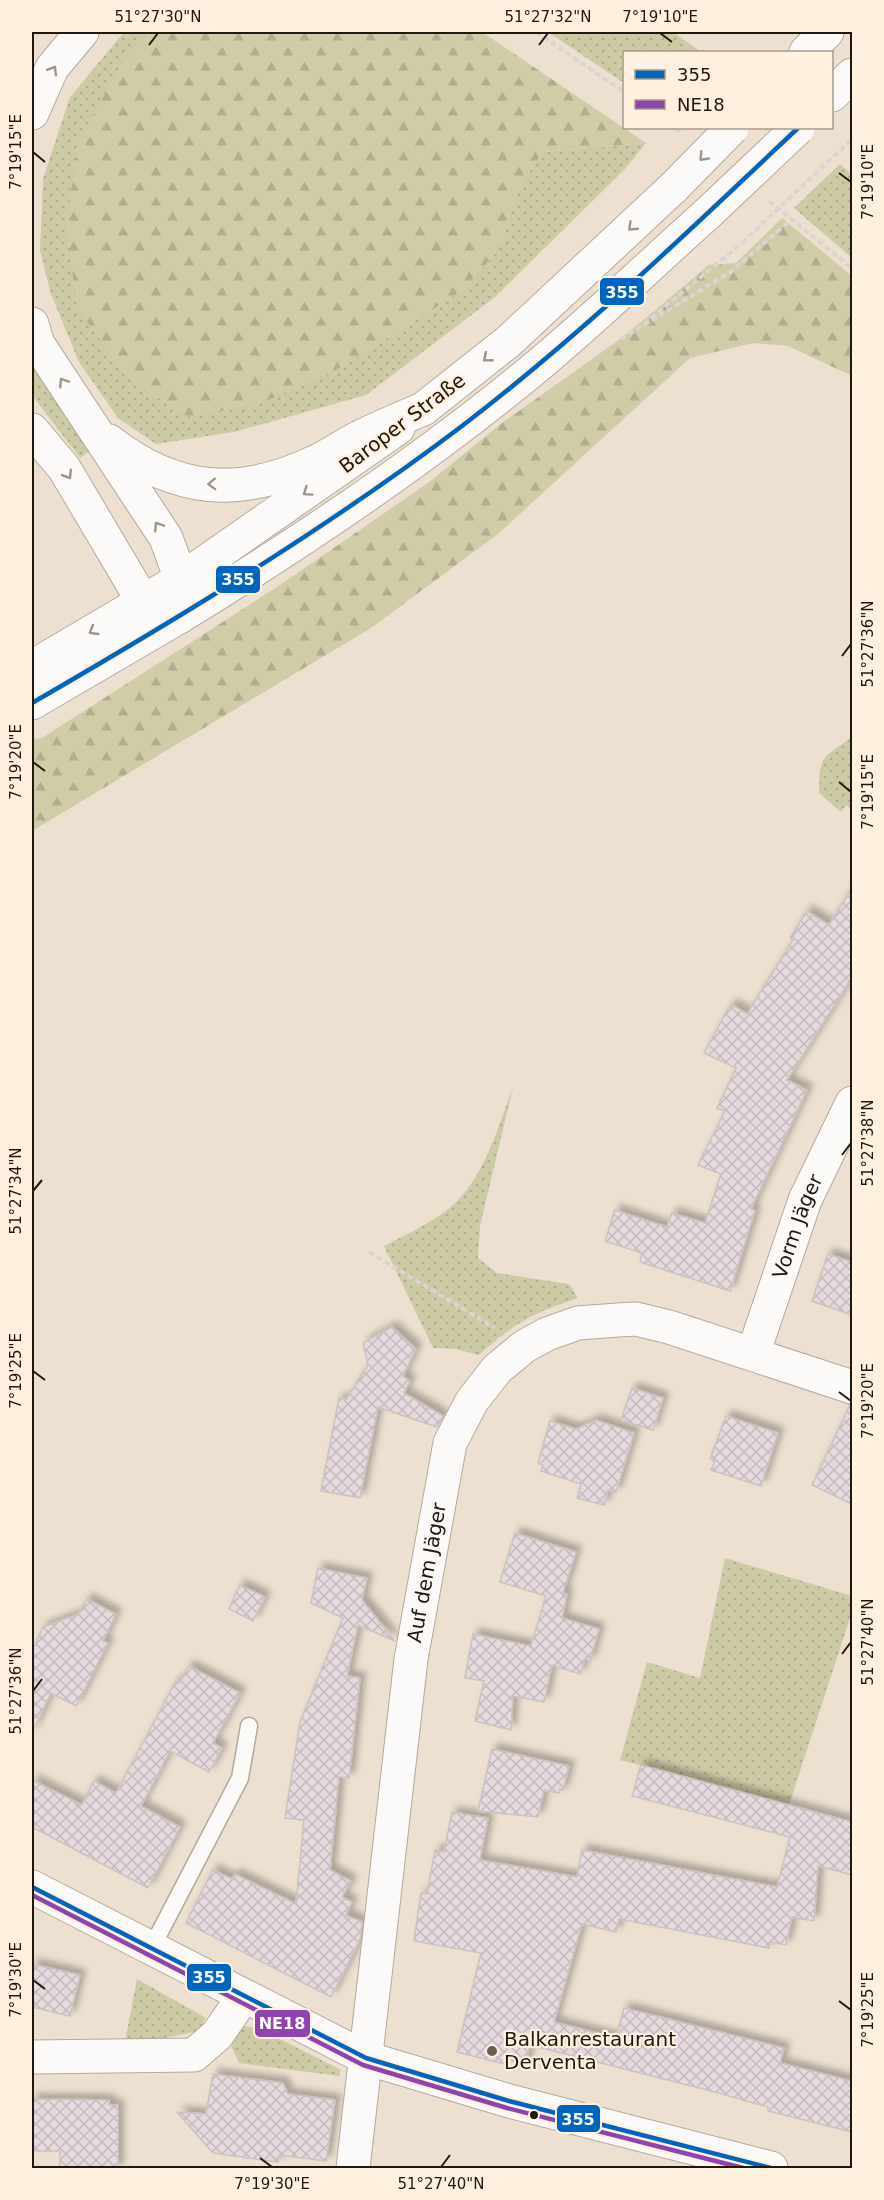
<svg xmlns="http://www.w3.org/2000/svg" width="884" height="2200" viewBox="0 0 884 2200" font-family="'DejaVu Sans',sans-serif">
<defs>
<pattern id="grass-dots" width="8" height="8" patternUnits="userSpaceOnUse" patternTransform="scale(1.5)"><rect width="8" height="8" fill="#cdcaa6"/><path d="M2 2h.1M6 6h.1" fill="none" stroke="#b0ad8e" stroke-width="1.8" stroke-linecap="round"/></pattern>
<pattern id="forest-firs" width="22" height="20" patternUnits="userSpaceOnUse" patternTransform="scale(1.5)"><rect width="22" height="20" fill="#cfcca7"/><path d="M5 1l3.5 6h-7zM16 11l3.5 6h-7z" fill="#b1ae8f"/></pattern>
<pattern id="building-cross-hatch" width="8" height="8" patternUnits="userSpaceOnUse" patternTransform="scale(1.5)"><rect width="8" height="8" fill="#e5dade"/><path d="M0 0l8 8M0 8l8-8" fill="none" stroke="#c4babd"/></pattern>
<filter id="shadow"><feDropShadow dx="5.5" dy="-5.5" stdDeviation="3" flood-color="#0004"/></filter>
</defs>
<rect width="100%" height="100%" fill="#ede0d0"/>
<g fill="url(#grass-dots)">
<path d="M124,32H152L121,65L330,374L462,291L499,249L520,185L543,152L646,143L624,170L495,297L366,395L234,432L156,444L118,418L79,362L51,294L40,251L43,179L70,97Z"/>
<path d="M548,32H673L701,52H624V83Z"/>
<path d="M840,164L852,175V258L794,208Z"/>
<path d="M32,364L91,450L80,458L32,395Z"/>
<path d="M852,737V810L846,805L841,812L819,793C819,753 823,759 852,737Z"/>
<path d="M513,1087L480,1226L478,1258L497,1273L569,1284L578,1298C531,1314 516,1322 479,1355L456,1349L433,1348L384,1246C407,1234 432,1223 452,1206C485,1176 498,1127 513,1087Z"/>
<path d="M725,1558L852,1596V1612L789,1805L620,1760L647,1662L700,1678Z"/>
<path d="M137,1979L206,2018L198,2031L151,2041L125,2042Z"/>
<path d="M244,2026L260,2029L341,2070L339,2076L239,2063L231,2046Z"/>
</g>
<g fill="url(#forest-firs)">
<path d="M152,32H482L646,143L543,152L520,185L499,249L462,291L330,374L256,405L186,417L126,376L77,308L66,223L79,140L121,65Z"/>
<path d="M782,218L852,276V376L788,346L753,343L690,358L498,534L371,628L32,831V739L42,738L280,585L428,483L502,423L623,337L709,265L736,263Z"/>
</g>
<g fill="url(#building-cross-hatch)" stroke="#cac2c1" stroke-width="1.5" filter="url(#shadow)">
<path d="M852,888V977L787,1080L807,1090L751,1209L755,1211L730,1291L640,1262L642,1253L605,1241L615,1210L667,1227L672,1213L705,1223L721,1174L698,1165L725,1111L717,1108L736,1068L704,1053L731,1004L747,1014L793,940L790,938L807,911L829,925Z"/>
<path d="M828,1254L852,1262V1315L812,1301Z"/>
<path d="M392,1327L416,1349L403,1376L410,1381L404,1393L443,1416L437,1427L378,1407L360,1498L321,1491L339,1398L346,1400L368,1365L363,1343Z"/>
<path d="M632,1388L663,1398L653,1430L621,1420Z"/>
<path d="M850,1405H852V1504L812,1485Z"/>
<path d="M726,1416L778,1433L761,1486L711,1470L715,1461L710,1459Z"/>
<path d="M596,1420L634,1433L616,1492L608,1490L604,1505L577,1498L581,1484L541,1471L543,1465L538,1463L550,1421L576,1429Z"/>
<path d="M515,1533L576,1552L563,1593L567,1594L562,1618L599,1629L590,1661L585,1659L580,1674L552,1665L544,1702L513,1696L511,1730L475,1721L484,1681L465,1678L473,1634L531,1646L546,1596L500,1582Z"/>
<path d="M318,1568L367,1578L362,1600L395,1641L358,1625L347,1676L360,1678L349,1778L339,1777L330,1870L351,1881L342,1897L352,1902L346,1915L362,1922L360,1939L331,1997L186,1923L213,1870L232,1879L235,1874L296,1904L304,1820L285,1818L300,1722L343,1618L311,1603Z"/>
<path d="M240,1585L265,1597L253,1621L229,1609Z"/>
<path d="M87,1599L116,1614L103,1641L108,1643L76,1706L51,1693L32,1733V1652L43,1627L79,1614Z"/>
<path d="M189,1666L240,1693L213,1743L222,1748L209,1772L170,1751L141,1806L180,1827L148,1888L32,1827V1780L82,1805L94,1781L116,1793L176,1681L179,1683Z"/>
<path d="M492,1749L569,1766L563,1790L560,1789L559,1793L544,1790L538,1817L478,1811Z"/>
<path d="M641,1765L852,1822V1875L818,1866L814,1921L792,1917L786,1945L770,1942L769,1948L619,1919L616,1932L582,1924L554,2022L616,2038L624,2008L784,2048L780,2063L852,2081V2132L768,2111V2107L715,2092L530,2045L524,2069L457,2052L481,1953L414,1941L421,1893L427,1894L435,1850L444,1852L452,1812L488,1818L480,1860L577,1877L582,1850L777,1887L790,1837L632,1796Z"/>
<path d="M32,1964L80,1975L70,2016L32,2007Z"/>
<path d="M213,2074L283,2083L288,2094L335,2100L326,2161L279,2155L278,2162L213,2153L177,2112L206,2114Z"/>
<path d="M32,2099L109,2100V2105H118V2169H60V2151H32Z"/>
</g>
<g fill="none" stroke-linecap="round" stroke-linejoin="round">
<g stroke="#b2a89c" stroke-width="19">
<path id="service" d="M151,1949L240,1778L249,1726"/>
</g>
<g stroke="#b2a89c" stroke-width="35">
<g id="minor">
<path id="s1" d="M753,1354L805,1200L852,1103"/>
<path d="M32,1887L366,2058L509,2101L771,2168"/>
<path d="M32,2057L194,2055L217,2035L244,1996"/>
<path id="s2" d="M353,2168L411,1659L450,1443L472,1401L497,1369L525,1346L547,1334L578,1323L618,1320L636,1319L669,1327L852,1387"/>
</g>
</g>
<g stroke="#b2a89c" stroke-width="35">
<g id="secondary">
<path d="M32,667L181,579L398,428"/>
<path d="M32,703L179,617"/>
</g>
</g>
<g stroke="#b2a89c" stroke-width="35">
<g id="primary">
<path d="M806,52L827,32"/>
<path d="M832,95L852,75"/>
<path d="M423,409L509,341L674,187"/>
<path d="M179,617C302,542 424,460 535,368C594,319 650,265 707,214"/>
</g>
</g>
<g stroke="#b2a89c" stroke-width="35">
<g id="motorway">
<path d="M32,113L52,68L82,32"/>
<path d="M32,324L38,344L166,538L181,579L179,617L144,603L64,468L32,430"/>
<path d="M109,441C176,493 239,498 315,462C331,455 345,444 360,437C380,427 402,418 423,409"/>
</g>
</g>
<g stroke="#d9d5d0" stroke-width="4" stroke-dasharray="6 3" stroke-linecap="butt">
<path d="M536,32L624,92"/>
<path d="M676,128L683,133"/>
<path d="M769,201L852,268"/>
<path d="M644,324L742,243"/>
<path d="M621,339L732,271L792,219"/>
<path d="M369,1252L495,1328"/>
</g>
<use href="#service" stroke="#fcfaf8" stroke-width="16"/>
<use href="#minor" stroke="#fcfaf8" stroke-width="33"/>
<use href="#secondary" stroke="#fcfaf8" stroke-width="33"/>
<use href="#primary" stroke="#fcfaf8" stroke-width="33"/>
<use href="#motorway" stroke="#fcfaf8" stroke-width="33"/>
<g stroke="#b2a89c" stroke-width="35" stroke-linecap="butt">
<g id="primary-bridge">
<path d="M674,187L732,128"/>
<path d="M707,214L798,128"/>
</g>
</g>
<path stroke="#d9d5d0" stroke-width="4" stroke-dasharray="6 3" stroke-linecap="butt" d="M742,243L852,139"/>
<use href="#primary-bridge" stroke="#fcfaf8" stroke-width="33"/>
<g stroke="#fff0df" stroke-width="9">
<g id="bus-1">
<path d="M32,703C179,618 326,529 462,426C581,335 689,231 798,128"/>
<path d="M32,1887L366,2058L509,2101L771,2168"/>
</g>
</g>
<g stroke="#fff0df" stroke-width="9">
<path id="bus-2" d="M32,1895L363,2065L507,2108L743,2168"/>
</g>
<use href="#bus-1" stroke="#0065bd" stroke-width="4.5"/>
<use href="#bus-2" stroke="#8e44ad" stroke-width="4.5"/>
</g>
<defs><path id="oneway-chevron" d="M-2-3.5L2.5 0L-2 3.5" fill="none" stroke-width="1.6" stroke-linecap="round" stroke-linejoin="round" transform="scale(1.5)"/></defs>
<g stroke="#99948e">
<use href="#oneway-chevron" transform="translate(53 70) rotate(-59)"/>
<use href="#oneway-chevron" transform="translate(703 157) rotate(134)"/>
<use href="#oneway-chevron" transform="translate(632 227) rotate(136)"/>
<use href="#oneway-chevron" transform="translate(487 358) rotate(141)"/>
<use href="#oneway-chevron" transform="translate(63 382) rotate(-123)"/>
<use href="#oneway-chevron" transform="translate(68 475) rotate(58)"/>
<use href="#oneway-chevron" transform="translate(212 484) rotate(178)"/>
<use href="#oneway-chevron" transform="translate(307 492) rotate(145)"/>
<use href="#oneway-chevron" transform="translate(158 526) rotate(-123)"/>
<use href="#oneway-chevron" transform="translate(93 631) rotate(150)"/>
</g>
<path fill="none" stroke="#20180d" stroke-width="2" d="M660,33L672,42M149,45L158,33M539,45L548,33M33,152L45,162M839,173L851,182M842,656L851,644M33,762L45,771M839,782L851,792M842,1155L851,1143M33,1191L42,1180M33,1371L45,1380M839,1392L851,1401M842,1654L851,1642M33,1691L42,1679M33,1980L45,1989M839,2001L851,2010M260,2158L272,2167M441,2167L450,2155"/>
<circle fill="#685e51" stroke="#fff0df" stroke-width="2" cx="492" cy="2051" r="6"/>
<circle fill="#20180d" stroke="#fff0df" stroke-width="2" cx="534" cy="2115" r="5"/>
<g text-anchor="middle" stroke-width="4.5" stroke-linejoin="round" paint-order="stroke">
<g font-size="20" fill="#20180d" stroke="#fff0df">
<text transform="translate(402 423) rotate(-37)" y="7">Baroper Straße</text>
<text dy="7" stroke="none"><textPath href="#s1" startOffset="135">Vorm Jäger</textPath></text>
<text dy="7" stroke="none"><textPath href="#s2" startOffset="600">Auf dem Jäger</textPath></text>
</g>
<g font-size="20" fill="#20180d" stroke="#fff0df" text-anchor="start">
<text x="504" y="2046">Balkanrestaurant<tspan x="504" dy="23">Derventa</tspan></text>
</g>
</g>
<g stroke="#fff0df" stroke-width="2">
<rect x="599" y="277" width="46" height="29" rx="6" fill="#0065bd"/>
<rect x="215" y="565" width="46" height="29" rx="6" fill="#0065bd"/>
<rect x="186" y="1963" width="46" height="29" rx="6" fill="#0065bd"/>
<rect x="254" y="2009" width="57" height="29" rx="6" fill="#8e44ad"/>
<rect x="556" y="2104" width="45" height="29" rx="6" fill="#0065bd"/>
</g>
<g font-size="16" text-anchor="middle" font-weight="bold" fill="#fff">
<text x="622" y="298">355</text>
<text x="238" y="585">355</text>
<text x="209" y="1983">355</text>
<text x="282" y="2029">NE18</text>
<text x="578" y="2125">355</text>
</g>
<rect width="884" height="2200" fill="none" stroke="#fff0df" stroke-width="66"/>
<rect x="623" y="51" width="210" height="78" fill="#fff0df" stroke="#a69a8b" stroke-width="1.5"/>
<rect x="635" y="70" width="30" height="9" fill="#0065bd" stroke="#a69a8b" stroke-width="1.5"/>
<text x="677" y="81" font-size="18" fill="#20180d">355</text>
<rect x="635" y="100" width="30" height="9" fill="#8e44ad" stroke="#a69a8b" stroke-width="1.5"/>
<text x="677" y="111" font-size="18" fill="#20180d">NE18</text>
<rect x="33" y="33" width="818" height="2134" fill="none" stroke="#20180d" stroke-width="2"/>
<g font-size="15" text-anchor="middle" fill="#20180d">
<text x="158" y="22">51°27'30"N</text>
<text x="548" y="22">51°27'32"N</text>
<text x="660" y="22">7°19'10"E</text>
<text transform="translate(16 152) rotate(-90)" y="5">7°19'15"E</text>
<text transform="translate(868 182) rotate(-90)" y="5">7°19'10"E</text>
<text transform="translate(868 644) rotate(-90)" y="5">51°27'36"N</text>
<text transform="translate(16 762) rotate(-90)" y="5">7°19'20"E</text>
<text transform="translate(868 792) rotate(-90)" y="5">7°19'15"E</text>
<text transform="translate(868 1143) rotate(-90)" y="5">51°27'38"N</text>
<text transform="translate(16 1191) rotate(-90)" y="5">51°27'34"N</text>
<text transform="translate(16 1371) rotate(-90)" y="5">7°19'25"E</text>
<text transform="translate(868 1401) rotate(-90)" y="5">7°19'20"E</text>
<text transform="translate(868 1642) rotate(-90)" y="5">51°27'40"N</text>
<text transform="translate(16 1691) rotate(-90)" y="5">51°27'36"N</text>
<text transform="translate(16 1980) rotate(-90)" y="5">7°19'30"E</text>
<text transform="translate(868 2010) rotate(-90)" y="5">7°19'25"E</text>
<text x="272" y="2189">7°19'30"E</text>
<text x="441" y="2189">51°27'40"N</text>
</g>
</svg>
